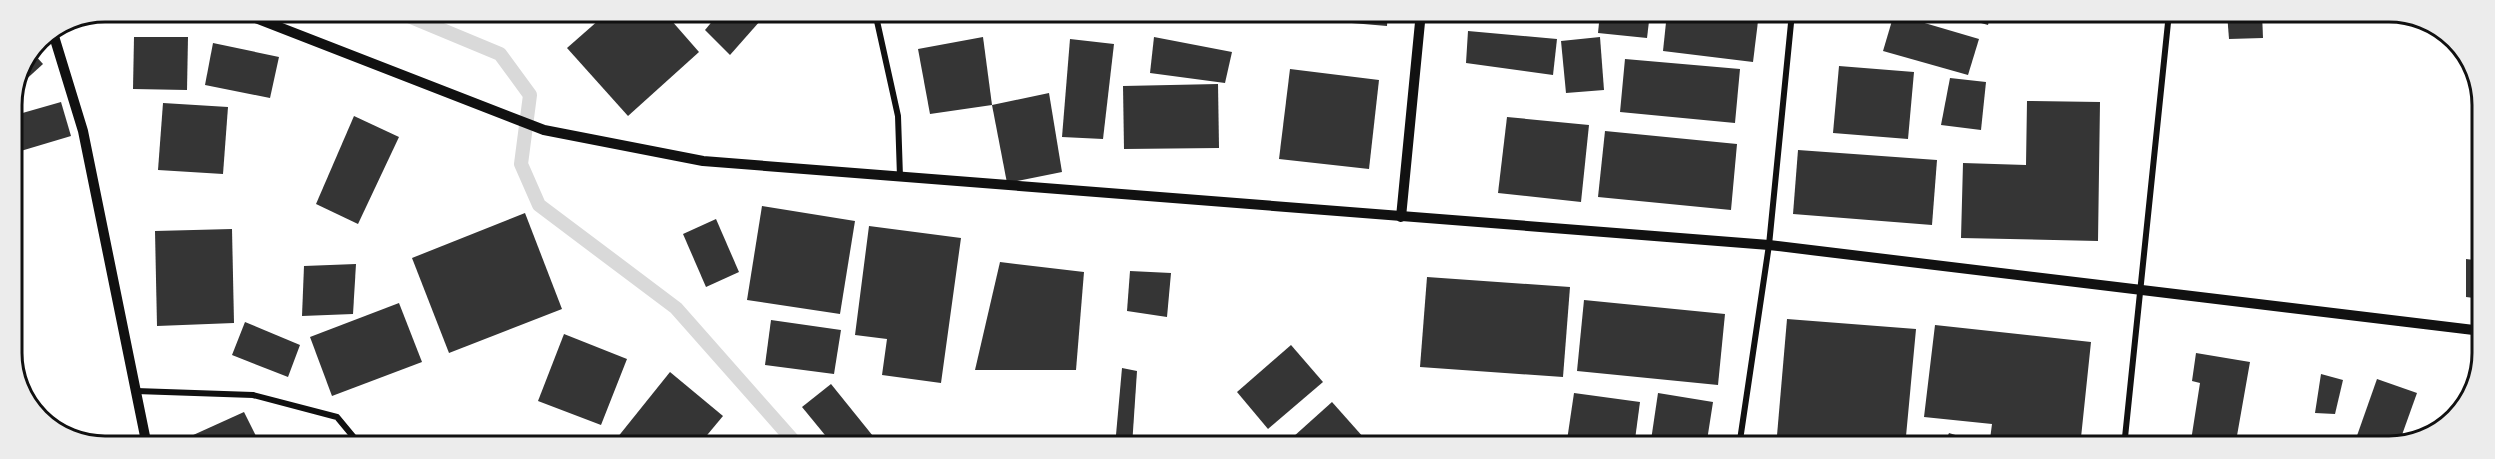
<svg xmlns="http://www.w3.org/2000/svg" width="2495" height="459" viewBox="0 0 2495 459" font-family="'IBM Plex Serif',serif">
<rect width="100%" height="100%" fill="#fff"/>
<g fill="none" stroke-linecap="round" stroke-linejoin="round">
<path stroke="#d9d9d9" stroke-width="14" d="M399,12L500,54L530,95L521,164L539,205L676,308L798,446"/>
</g>
<g fill="#353535">
<path d="M608,12H664L699,52L628,116L567,48Z"/>
<path d="M720,12H768L730,55L705,30Z"/>
<path d="M1329,12H1388L1387,26L1328,21Z"/>
<path d="M1465,13H1535L1533,22L1465,15Z"/>
<path d="M1600,13H1650L1647,38L1598,33Z"/>
<path d="M1667,13H1759L1753,62L1663,51Z"/>
<path d="M1946,13H1991L1988,25Z"/>
<path d="M2227,13H2262L2263,38L2229,39Z"/>
<path d="M1894,14L1979,39L1968,75L1883,51Z"/>
<path d="M1468,31L1557,39L1553,75L1466,63Z"/>
<path d="M134,37H188L187,90L133,89Z"/>
<path d="M983,37L992,105L930,114L918,49Z"/>
<path d="M1154,37L1232,52L1225,83L1150,73Z"/>
<path d="M1600,37L1604,90L1566,93L1561,41Z"/>
<path d="M1070,39L1114,44L1103,139L1062,137Z"/>
<path d="M213,43L279,57L270,98L205,85Z"/>
<path d="M34,54L43,64L21,84Z"/>
<path d="M1625,59L1740,69L1735,123L1620,112Z"/>
<path d="M1839,66L1914,72L1908,139L1833,133Z"/>
<path d="M1290,69L1379,80L1369,169L1279,159Z"/>
<path d="M1950,78L1986,82L1981,130L1941,125Z"/>
<path d="M1218,84L1219,148L1124,149L1123,86Z"/>
<path d="M1049,93L1062,172L1007,183L992,105Z"/>
<path d="M2027,101L2100,102L2098,241L1961,238L1963,163L2026,165Z"/>
<path d="M61,102L71,136L14,153L12,116Z"/>
<path d="M163,103L228,107L223,174L158,170Z"/>
<path d="M354,116L399,137L358,224L316,204Z"/>
<path d="M1507,117L1589,125L1581,202L1498,193Z"/>
<path d="M1605,131L1737,144L1731,210L1598,197Z"/>
<path d="M1798,150L1937,160L1932,225L1793,214Z"/>
<path d="M762,206L855,221L840,314L747,300Z"/>
<path d="M525,213L562,309L449,353L412,258Z"/>
<path d="M716,219L739,272L706,287L683,234Z"/>
<path d="M869,226L961,238L941,383L882,375L887,339L855,335Z"/>
<path d="M232,229L234,323L157,326L155,231Z"/>
<path d="M2466,259L2482,261V299L2466,297Z"/>
<path d="M1000,262L1084,272L1076,370H975Z"/>
<path d="M356,264L353,314L302,316L304,266Z"/>
<path d="M1130,271L1171,273L1167,317L1127,311Z"/>
<path d="M1427,277L1570,287L1563,377L1420,367Z"/>
<path d="M1584,300L1725,314L1718,385L1577,371Z"/>
<path d="M399,303L422,362L332,396L310,337Z"/>
<path d="M1787,319L1916,329L1905,447H1776Z"/>
<path d="M771,320L841,330L834,374L765,365Z"/>
<path d="M245,322L300,345L288,377L232,355Z"/>
<path d="M1935,325L2091,342L2080,447H1989L1992,424L1924,417Z"/>
<path d="M564,334L627,359L601,425L538,401Z"/>
<path d="M1291,345L1323,382L1268,429L1237,392Z"/>
<path d="M2196,353L2250,362L2235,447H2190L2200,383L2192,381Z"/>
<path d="M1122,368L1137,371L1132,446H1115Z"/>
<path d="M670,372L723,416L698,446H617L613,443Z"/>
<path d="M2321,374L2343,380L2335,414L2315,413Z"/>
<path d="M2377,379L2417,393L2398,446L2353,447Z"/>
<path d="M831,384L881,446H834L802,407Z"/>
<path d="M1574,393L1640,402L1634,447H1566Z"/>
<path d="M1658,393L1713,402L1706,447H1650Z"/>
<path d="M1332,402L1372,447L1283,446Z"/>
<path d="M244,412L261,446H182L180,441Z"/>
<path d="M1949,433L1978,442L1976,447H1943Z"/>
<path d="M1134,442L1165,445V446H1134Z"/>
</g>
<g fill="none" stroke-linecap="round" stroke-linejoin="round">
<g stroke="#111" stroke-width="6">
<path d="M875,12L898,116L900,177"/>
<path d="M136,391L253,395L337,417L361,446"/>
<path d="M1739,447L1769,245L1792,13"/>
<path d="M2124,447L2169,13"/>
</g>
<g stroke="#111" stroke-width="10">
<path d="M240,12L544,130L703,161L1769,245L2482,331"/>
<path d="M53,33L83,131L147,446"/>
<path d="M1401,217L1421,12"/>
</g>
</g>
<path d="M0 0H2495V459H0ZM105 22H2389A83 83 0 0 1 2472 105V353A83 83 0 0 1 2389 436H105A83 83 0 0 1 22 353V105A83 83 0 0 1 105 22Z" fill="#ececec" fill-rule="evenodd"/>
<path fill="none" stroke="#111" stroke-width="3" d="M105 22H2389A83 83 0 0 1 2472 105V353A83 83 0 0 1 2389 436H105A83 83 0 0 1 22 353V105A83 83 0 0 1 105 22Z"/>
</svg>
